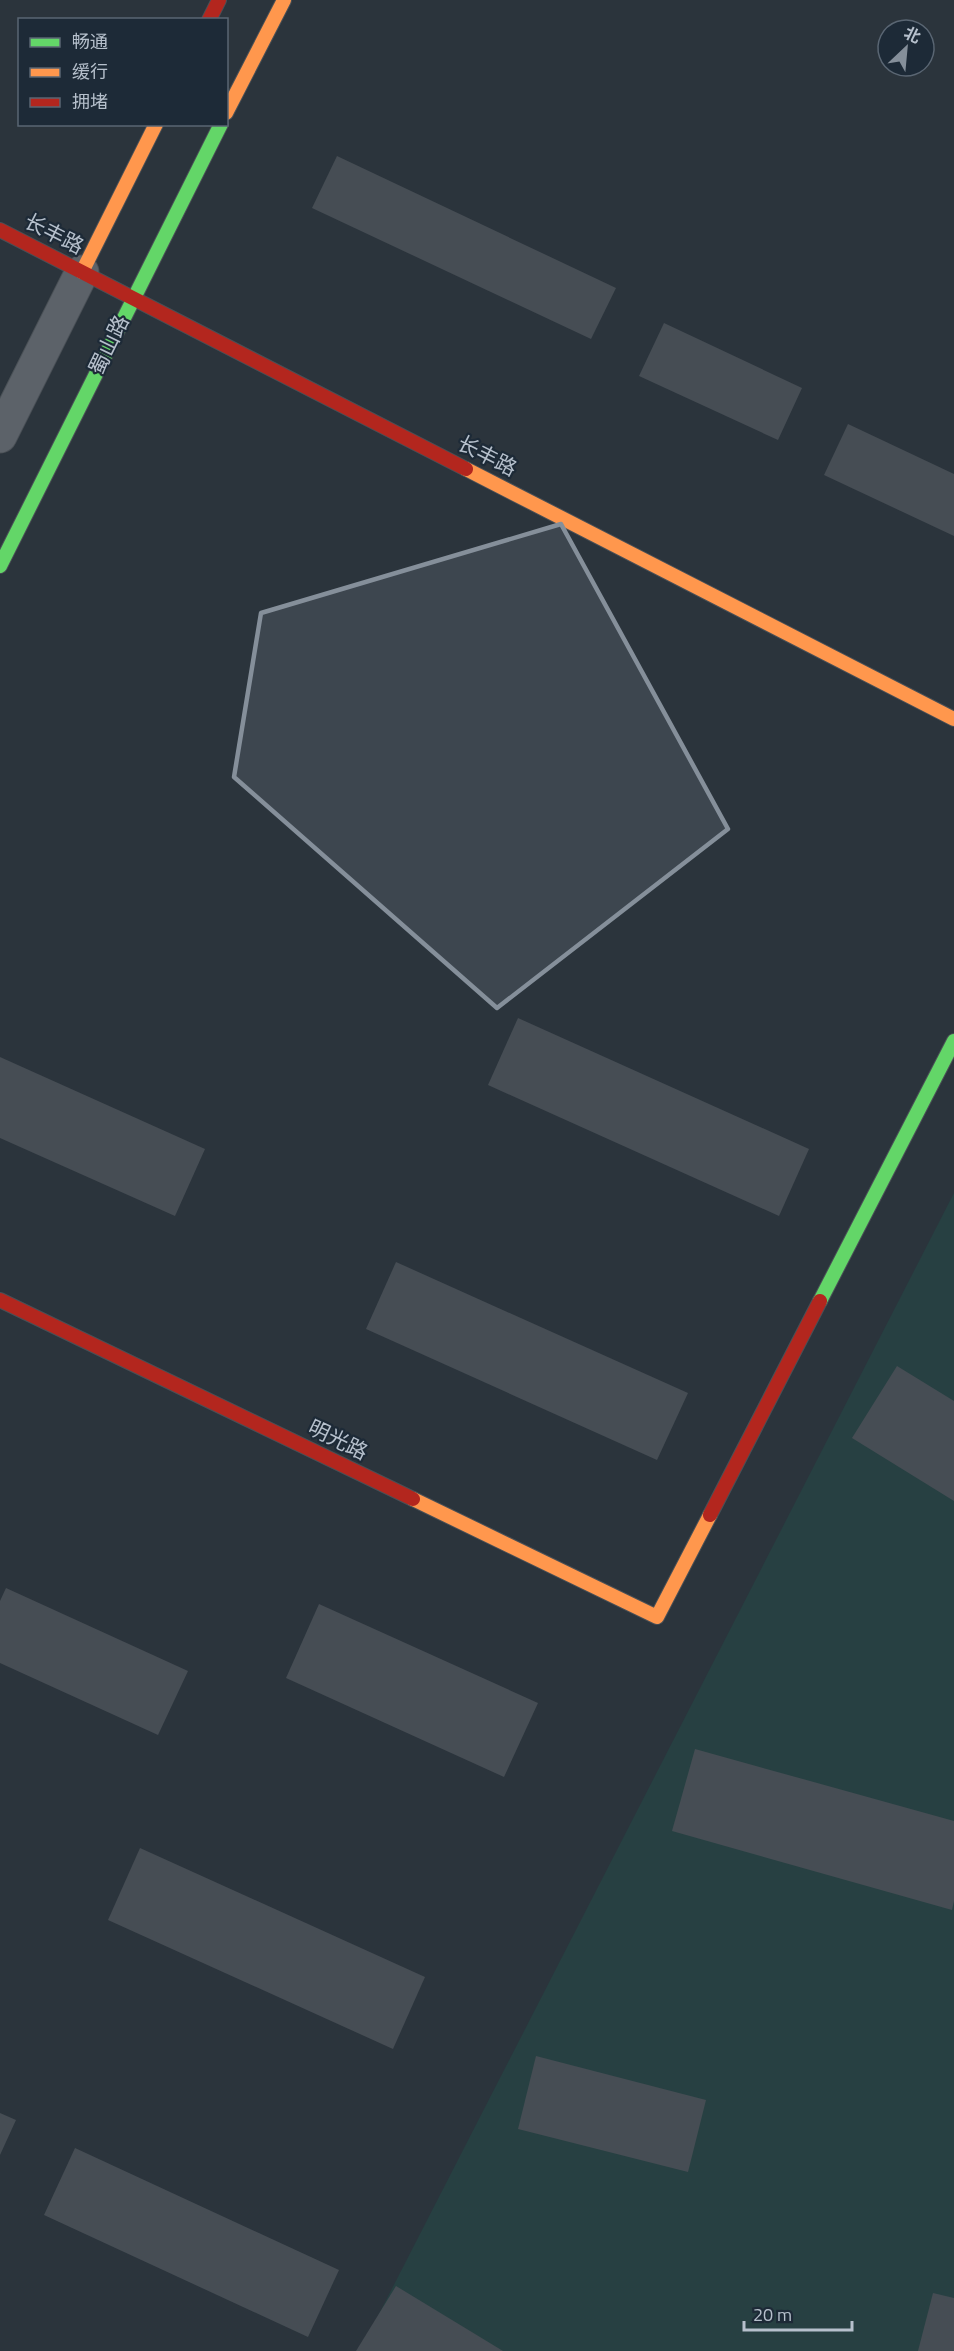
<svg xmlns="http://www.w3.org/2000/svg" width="954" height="2351" viewBox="0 0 954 2351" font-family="'Titillium Web','Noto Sans SC',sans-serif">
<rect width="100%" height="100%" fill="#2b343c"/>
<path fill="#274042" d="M954,1193V2351H360Z"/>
<g fill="#464d54">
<path d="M337,156L616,288L591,339L312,208Z"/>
<path d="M664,323L802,388L778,440L639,376Z"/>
<path d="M848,424L954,474V536L824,475Z"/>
<path d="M518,1018L809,1149L779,1216L488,1085Z"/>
<path d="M0,1057L205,1149L175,1216L0,1138Z"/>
<path d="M396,1262L688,1393L657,1460L366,1329Z"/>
<path d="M897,1366L954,1401V1501L852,1438Z"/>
<path d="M6,1588L188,1671L158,1735L0,1663V1601Z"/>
<path d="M319,1604L538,1703L504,1777L286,1678Z"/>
<path d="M695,1749L954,1821V1901L952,1910L672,1831Z"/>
<path d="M140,1848L425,1977L393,2049L108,1920Z"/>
<path d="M536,2056L706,2100L688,2172L518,2129Z"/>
<path d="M0,2113L16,2120L0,2155Z"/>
<path d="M75,2148L339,2270L308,2337L44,2215Z"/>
<path d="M396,2286L503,2351H356Z"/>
<path d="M933,2293L954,2298V2351H918Z"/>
</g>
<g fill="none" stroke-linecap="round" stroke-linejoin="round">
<g stroke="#4a5056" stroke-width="35">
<path id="street" d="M0,436L82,272"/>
</g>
<g stroke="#4a5056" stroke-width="16">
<g id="fast">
<path d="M0,566L221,124"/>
<path d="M820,1301L954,1041"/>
</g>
</g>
<g stroke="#4a5056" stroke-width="16">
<g id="slow">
<path d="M226,113L284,0"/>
<path d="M82,272L156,124"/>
<path d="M466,469L954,719"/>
<path d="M413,1499L657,1617L710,1515"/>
</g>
</g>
<g stroke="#4a5056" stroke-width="16">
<g id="jam">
<path d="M209,20L219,0"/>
<path d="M0,230L466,469"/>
<path d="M0,1300L413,1499"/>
<path d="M710,1515L820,1301"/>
</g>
</g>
<use href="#street" stroke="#5c6269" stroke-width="33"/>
<use href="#fast" stroke="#63d668" stroke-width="14"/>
<use href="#slow" stroke="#ff974d" stroke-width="14"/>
<use href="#jam" stroke="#b3261e" stroke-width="14"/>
</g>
<path fill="#858f9a" fill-opacity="0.2" stroke="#858f9a" stroke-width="4.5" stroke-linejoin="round" d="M561,524L728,829L497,1008L234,777L261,613Z"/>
<g text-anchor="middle" stroke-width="4.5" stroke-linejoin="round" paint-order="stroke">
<g font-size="21" fill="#b6c0cc" stroke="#1d2a37">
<text transform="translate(54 234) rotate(27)" y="7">长丰路</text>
<text transform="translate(109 345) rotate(-64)" y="7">蜀山路</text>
<text transform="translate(487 456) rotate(27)" y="7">长丰路</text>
<text transform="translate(338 1440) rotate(26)" y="7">明光路</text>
</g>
</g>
<rect x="18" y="18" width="210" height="108" fill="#1d2a37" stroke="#5a6673" stroke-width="1.5"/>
<rect x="30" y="38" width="30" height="9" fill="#63d668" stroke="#5a6673" stroke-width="1.5"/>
<text x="72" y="48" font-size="18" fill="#b6c0cc">畅通</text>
<rect x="30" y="68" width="30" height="9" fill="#ff974d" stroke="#5a6673" stroke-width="1.5"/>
<text x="72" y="78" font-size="18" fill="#b6c0cc">缓行</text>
<rect x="30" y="98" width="30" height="9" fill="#b3261e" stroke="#5a6673" stroke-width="1.5"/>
<text x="72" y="108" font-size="18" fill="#b6c0cc">拥堵</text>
<g transform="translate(906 48) rotate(26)"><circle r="28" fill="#1d2a37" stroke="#5a6673" stroke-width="1.5"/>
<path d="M0-4.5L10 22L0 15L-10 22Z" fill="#858f9a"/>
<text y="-9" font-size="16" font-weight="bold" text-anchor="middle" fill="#b6c0cc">北</text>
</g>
<path d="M744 2321v9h108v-9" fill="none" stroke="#b6c0cc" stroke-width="3"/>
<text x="753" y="2321" font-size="18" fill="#b6c0cc" stroke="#1d2a37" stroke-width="4.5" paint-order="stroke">20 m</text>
</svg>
